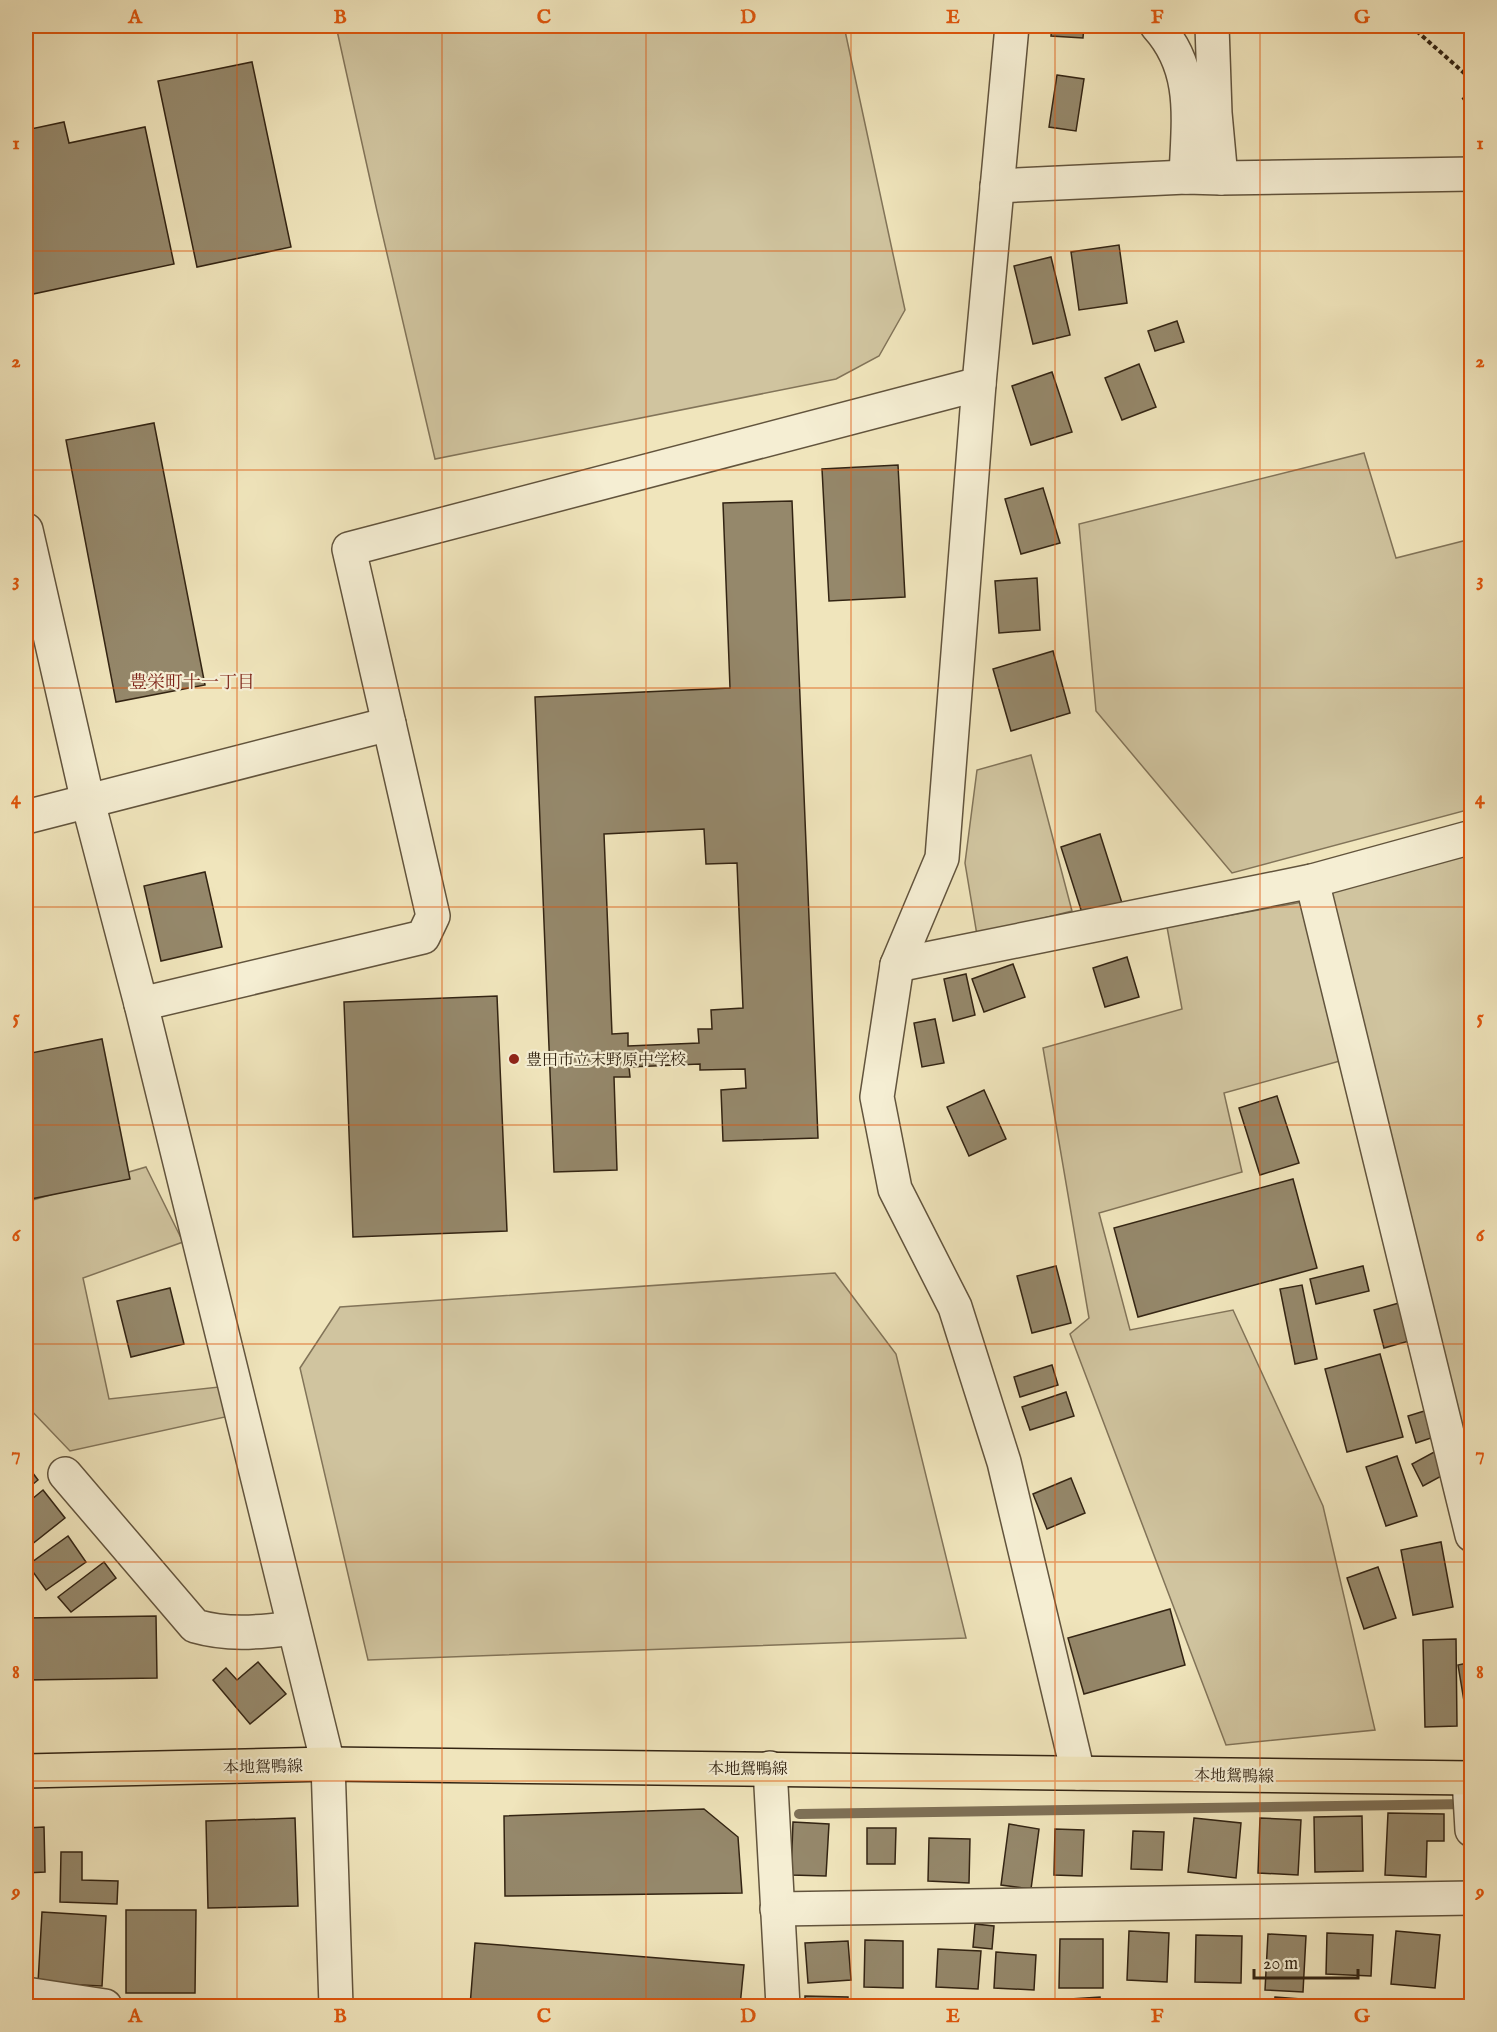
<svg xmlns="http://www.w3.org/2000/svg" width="1497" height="2032" viewBox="0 0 1497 2032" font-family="'IM FELL English','Noto Serif JP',serif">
<rect width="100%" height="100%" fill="#f0e5bc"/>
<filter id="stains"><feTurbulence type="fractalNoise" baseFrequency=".00333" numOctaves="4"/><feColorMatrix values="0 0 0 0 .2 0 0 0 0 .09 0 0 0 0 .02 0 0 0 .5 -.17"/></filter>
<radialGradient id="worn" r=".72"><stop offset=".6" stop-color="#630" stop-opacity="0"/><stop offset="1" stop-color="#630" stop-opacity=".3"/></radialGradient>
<g fill="#d0c49f" stroke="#827459" stroke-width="1.5">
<path d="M336,26H844L905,310L879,356L836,379L435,459L377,211Z"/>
<path d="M1364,453L1396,558L1471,539V809L1232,873L1096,711L1079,524Z"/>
<path d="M1031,755L1072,911L977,935L965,863L977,770Z"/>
<path d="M1471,855V1492L1324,890Z"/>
<path d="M1302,902L1340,1061L1224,1093L1242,1172L1099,1213L1130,1330L1233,1310L1323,1506L1375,1730L1226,1745L1070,1334L1089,1318L1043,1048L1182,1009L1167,927Z"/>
<path d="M146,1167L183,1242L83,1278L109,1399L219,1387L225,1417L70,1451L26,1405V1202Z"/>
<path d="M835,1273L896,1354L966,1638L368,1660L300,1368L340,1307Z"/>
</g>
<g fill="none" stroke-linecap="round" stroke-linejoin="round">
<path stroke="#7e7056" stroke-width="10" d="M799,1814L1468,1804"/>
</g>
<g fill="#95886b" stroke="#332413" stroke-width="1.5" fill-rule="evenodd">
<path d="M1052,26H1084L1083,38L1051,36Z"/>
<path d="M252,62L291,247L197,267L158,81Z"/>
<path d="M1057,75L1084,79L1076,131L1049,127Z"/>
<path d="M64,122L69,143L145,127L174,264L33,294L26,259V130Z"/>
<path d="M1119,245L1127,303L1079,310L1071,252Z"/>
<path d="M1051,257L1070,335L1033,344L1014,266Z"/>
<path d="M1177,321L1184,342L1155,351L1148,331Z"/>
<path d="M1139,364L1156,407L1122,420L1105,378Z"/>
<path d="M1052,372L1072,432L1031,445L1012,386Z"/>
<path d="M154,423L205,685L116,702L66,440Z"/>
<path d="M898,465L905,597L829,601L822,469Z"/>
<path d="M1043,488L1060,543L1021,554L1005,499Z"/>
<path d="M792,501L818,1138L723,1141L721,1090L746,1088L745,1069L700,1070V1064L629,1067L630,1077H614L617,1170L554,1172L535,697L730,688L723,503ZM704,829L706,864L737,863L743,1008L711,1010L712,1029H698L699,1043L628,1046V1033L612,1034L604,834Z"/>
<path d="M1037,578L1040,630L999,633L995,581Z"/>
<path d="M1053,651L1070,713L1011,731L993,669Z"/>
<path d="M1100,834L1122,903L1083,916L1061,847Z"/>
<path d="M205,872L222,947L161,961L144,886Z"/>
<path d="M1127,957L1139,997L1105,1007L1093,968Z"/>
<path d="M1013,964L1025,997L984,1012L972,979Z"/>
<path d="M966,974L975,1015L953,1021L944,979Z"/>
<path d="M497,996L507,1231L353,1237L344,1002Z"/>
<path d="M935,1019L944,1063L922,1067L914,1023Z"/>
<path d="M102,1039L130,1179L26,1200V1054Z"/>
<path d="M984,1090L1006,1139L969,1156L947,1107Z"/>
<path d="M1277,1096L1299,1163L1260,1175L1239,1108Z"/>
<path d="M1293,1179L1317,1268L1138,1317L1114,1228Z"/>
<path d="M1056,1266L1071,1323L1032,1333L1017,1276Z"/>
<path d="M1363,1266L1369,1291L1316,1304L1310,1279Z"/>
<path d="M1302,1285L1317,1359L1295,1364L1280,1289Z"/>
<path d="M170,1288L184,1344L131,1357L117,1301Z"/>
<path d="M1399,1303L1409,1341L1384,1348L1374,1310Z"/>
<path d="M1380,1354L1403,1437L1347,1452L1325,1369Z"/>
<path d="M1052,1365L1058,1385L1020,1397L1014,1377Z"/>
<path d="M1066,1392L1074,1416L1030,1430L1022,1407Z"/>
<path d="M1431,1409L1440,1435L1416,1443L1408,1416Z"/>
<path d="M1436,1451L1447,1473L1423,1486L1412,1464Z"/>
<path d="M1397,1456L1417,1516L1386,1526L1366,1467Z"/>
<path d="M26,1464L38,1480L26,1490Z"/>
<path d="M1071,1478L1085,1513L1047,1529L1033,1494Z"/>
<path d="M43,1490L65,1518L26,1549V1504Z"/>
<path d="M68,1536L86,1562L46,1590L28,1565Z"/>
<path d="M1441,1542L1453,1607L1413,1615L1401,1550Z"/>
<path d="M104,1562L116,1578L71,1612L58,1597Z"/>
<path d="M1378,1567L1396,1618L1364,1629L1347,1578Z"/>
<path d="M1170,1609L1185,1665L1084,1694L1068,1638Z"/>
<path d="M156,1616L157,1678L26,1680V1618Z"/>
<path d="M1456,1639L1457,1726L1425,1727L1423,1640Z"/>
<path d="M258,1662L286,1694L250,1724L213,1680L226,1668L237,1680Z"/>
<path d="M1472,1662V1705L1465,1707L1458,1665Z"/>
<path d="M704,1809L738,1837L742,1893L505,1896L504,1816Z"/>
<path d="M1388,1813L1444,1814V1841H1427L1426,1877L1385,1875Z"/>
<path d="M1362,1816L1363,1871L1315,1872L1314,1817Z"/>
<path d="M295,1818L298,1906L208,1908L206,1821Z"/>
<path d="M1194,1818L1241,1823L1236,1878L1188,1872Z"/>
<path d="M1260,1818L1301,1820L1298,1875L1258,1873Z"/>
<path d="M793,1822L829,1824L826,1876L791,1875Z"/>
<path d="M1009,1824L1039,1829L1031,1889L1001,1885Z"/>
<path d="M44,1827L45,1872L26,1873V1828Z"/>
<path d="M867,1828H896L895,1864H867Z"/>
<path d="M1055,1829L1084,1830L1082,1876L1054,1875Z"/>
<path d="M1133,1831L1164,1832L1162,1870L1131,1869Z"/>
<path d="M929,1838L970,1839L969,1883L928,1881Z"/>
<path d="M61,1852H82V1880L118,1881L117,1904L60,1902Z"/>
<path d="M126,1910H196L195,1993H126Z"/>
<path d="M42,1912L106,1916L102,1986L38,1983Z"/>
<path d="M975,1924L994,1926L992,1949L973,1947Z"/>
<path d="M1129,1931L1169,1933L1167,1982L1127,1980Z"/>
<path d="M1396,1931L1440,1935L1435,1988L1391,1984Z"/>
<path d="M1327,1933L1373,1935L1371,1976L1326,1974Z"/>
<path d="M1268,1934L1306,1936L1303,1992L1265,1990Z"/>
<path d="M1196,1935L1242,1936L1241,1983L1195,1982Z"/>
<path d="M1060,1939H1103V1988H1059Z"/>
<path d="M865,1940L903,1941V1988L864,1987Z"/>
<path d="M848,1941L851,1980L808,1983L805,1943Z"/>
<path d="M475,1943L744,1965L740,2006H470Z"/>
<path d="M938,1949L981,1951L978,1989L936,1987Z"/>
<path d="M996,1952L1036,1955L1034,1990L994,1988Z"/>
<path d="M805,1996L848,1997V2006H805Z"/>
<path d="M1100,1997L1101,2006H1055V2000Z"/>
<path d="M1275,1997L1314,2000L1313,2006H1274Z"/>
<path d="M1400,1999L1432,2000V2006H1400Z"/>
<path d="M907,2002L908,2006H867Z"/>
</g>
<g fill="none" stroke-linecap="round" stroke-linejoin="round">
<g stroke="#62543d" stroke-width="36">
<g id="minor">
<path d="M1012,26L979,384L942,858L897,965L877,1097L895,1189L955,1307L1004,1462L1078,1773"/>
<path d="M1157,26C1197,70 1188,121 1186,177"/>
<path d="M1212,26L1215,113L1221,178"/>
<path d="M997,186L1186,177L1221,178L1472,174"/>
<path d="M26,530L88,802L141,1004L328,1764L336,2006"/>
<path d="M26,817L389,724"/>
<path d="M1312,881L1472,1535"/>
<path d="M897,965L1312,881L1472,837"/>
<path d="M141,1004L423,937L433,916L349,549L979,384"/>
<path d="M65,1474L195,1626C230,1636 259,1632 294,1628"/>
<path d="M770,1768L783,2006"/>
<path d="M1469,1778L1472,1830"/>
<path d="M777,1909L1472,1898"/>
<path d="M26,1994L105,2006"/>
</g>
</g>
<g stroke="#332413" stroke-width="36">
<path id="major" d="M26,1771L328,1764L1472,1778"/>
</g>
<g stroke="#332413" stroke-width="4" stroke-dasharray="4.5 3" stroke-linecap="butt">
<path d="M1411,26L1472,80"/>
<path d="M1470,107L1463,97L1472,87"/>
</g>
<use href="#minor" stroke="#f5eed3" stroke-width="33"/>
<use href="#major" stroke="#f0e5bc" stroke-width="33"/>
</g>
<path fill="none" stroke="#df560c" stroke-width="1.5" stroke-opacity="0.55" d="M237,26V2006M442,26V2006M646,26V2006M851,26V2006M1055,26V2006M1260,26V2006M26,251H1472M26,470H1472M26,688H1472M26,907H1472M26,1125H1472M26,1344H1472M26,1562H1472M26,1781H1472"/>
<circle fill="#8f2418" stroke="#f5eed3" stroke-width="2" cx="514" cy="1059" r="6"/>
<g text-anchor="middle" stroke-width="4.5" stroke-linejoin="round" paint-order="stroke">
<g font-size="16" fill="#332413" stroke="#f5eed3" text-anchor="start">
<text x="526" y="1065">豊田市立末野原中学校</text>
</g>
<g font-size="16" fill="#332413" stroke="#f5eed3">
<text transform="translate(263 1766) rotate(-1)" y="6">本地鴛鴨線</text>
<text x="748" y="1774">本地鴛鴨線</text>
<text transform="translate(1234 1775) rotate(1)" y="6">本地鴛鴨線</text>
</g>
<g font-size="18" fill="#7a1f14" stroke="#f5eed3">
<text x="192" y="688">豊栄町十一丁目</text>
</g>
</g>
<rect width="1497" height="2032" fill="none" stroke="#f0e5bc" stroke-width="66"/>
<path d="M1254 1969v9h104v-9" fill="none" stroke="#332413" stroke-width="3"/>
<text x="1263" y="1969" font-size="18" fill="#332413" stroke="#f5eed3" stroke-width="4.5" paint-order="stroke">20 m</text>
<rect x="33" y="33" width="1431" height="1966" fill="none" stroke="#df560c" stroke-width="2"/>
<g font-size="20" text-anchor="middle" font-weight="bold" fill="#df560c">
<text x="135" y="23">A</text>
<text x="340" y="23">B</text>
<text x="544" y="23">C</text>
<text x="748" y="23">D</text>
<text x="953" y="23">E</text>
<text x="1157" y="23">F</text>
<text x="1362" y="23">G</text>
<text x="16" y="149">1</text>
<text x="1480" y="149">1</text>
<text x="16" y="367">2</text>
<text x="1480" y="367">2</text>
<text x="16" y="586">3</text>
<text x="1480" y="586">3</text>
<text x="16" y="804">4</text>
<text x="1480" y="804">4</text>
<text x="16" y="1023">5</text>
<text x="1480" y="1023">5</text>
<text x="16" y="1241">6</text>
<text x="1480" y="1241">6</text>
<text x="16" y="1460">7</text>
<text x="1480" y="1460">7</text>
<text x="16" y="1678">8</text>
<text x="1480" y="1678">8</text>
<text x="16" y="1897">9</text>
<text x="1480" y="1897">9</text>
<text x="135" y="2022">A</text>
<text x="340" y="2022">B</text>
<text x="544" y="2022">C</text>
<text x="748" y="2022">D</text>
<text x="953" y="2022">E</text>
<text x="1157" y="2022">F</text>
<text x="1362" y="2022">G</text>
</g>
<rect width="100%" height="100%" filter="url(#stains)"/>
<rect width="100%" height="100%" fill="url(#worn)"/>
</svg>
